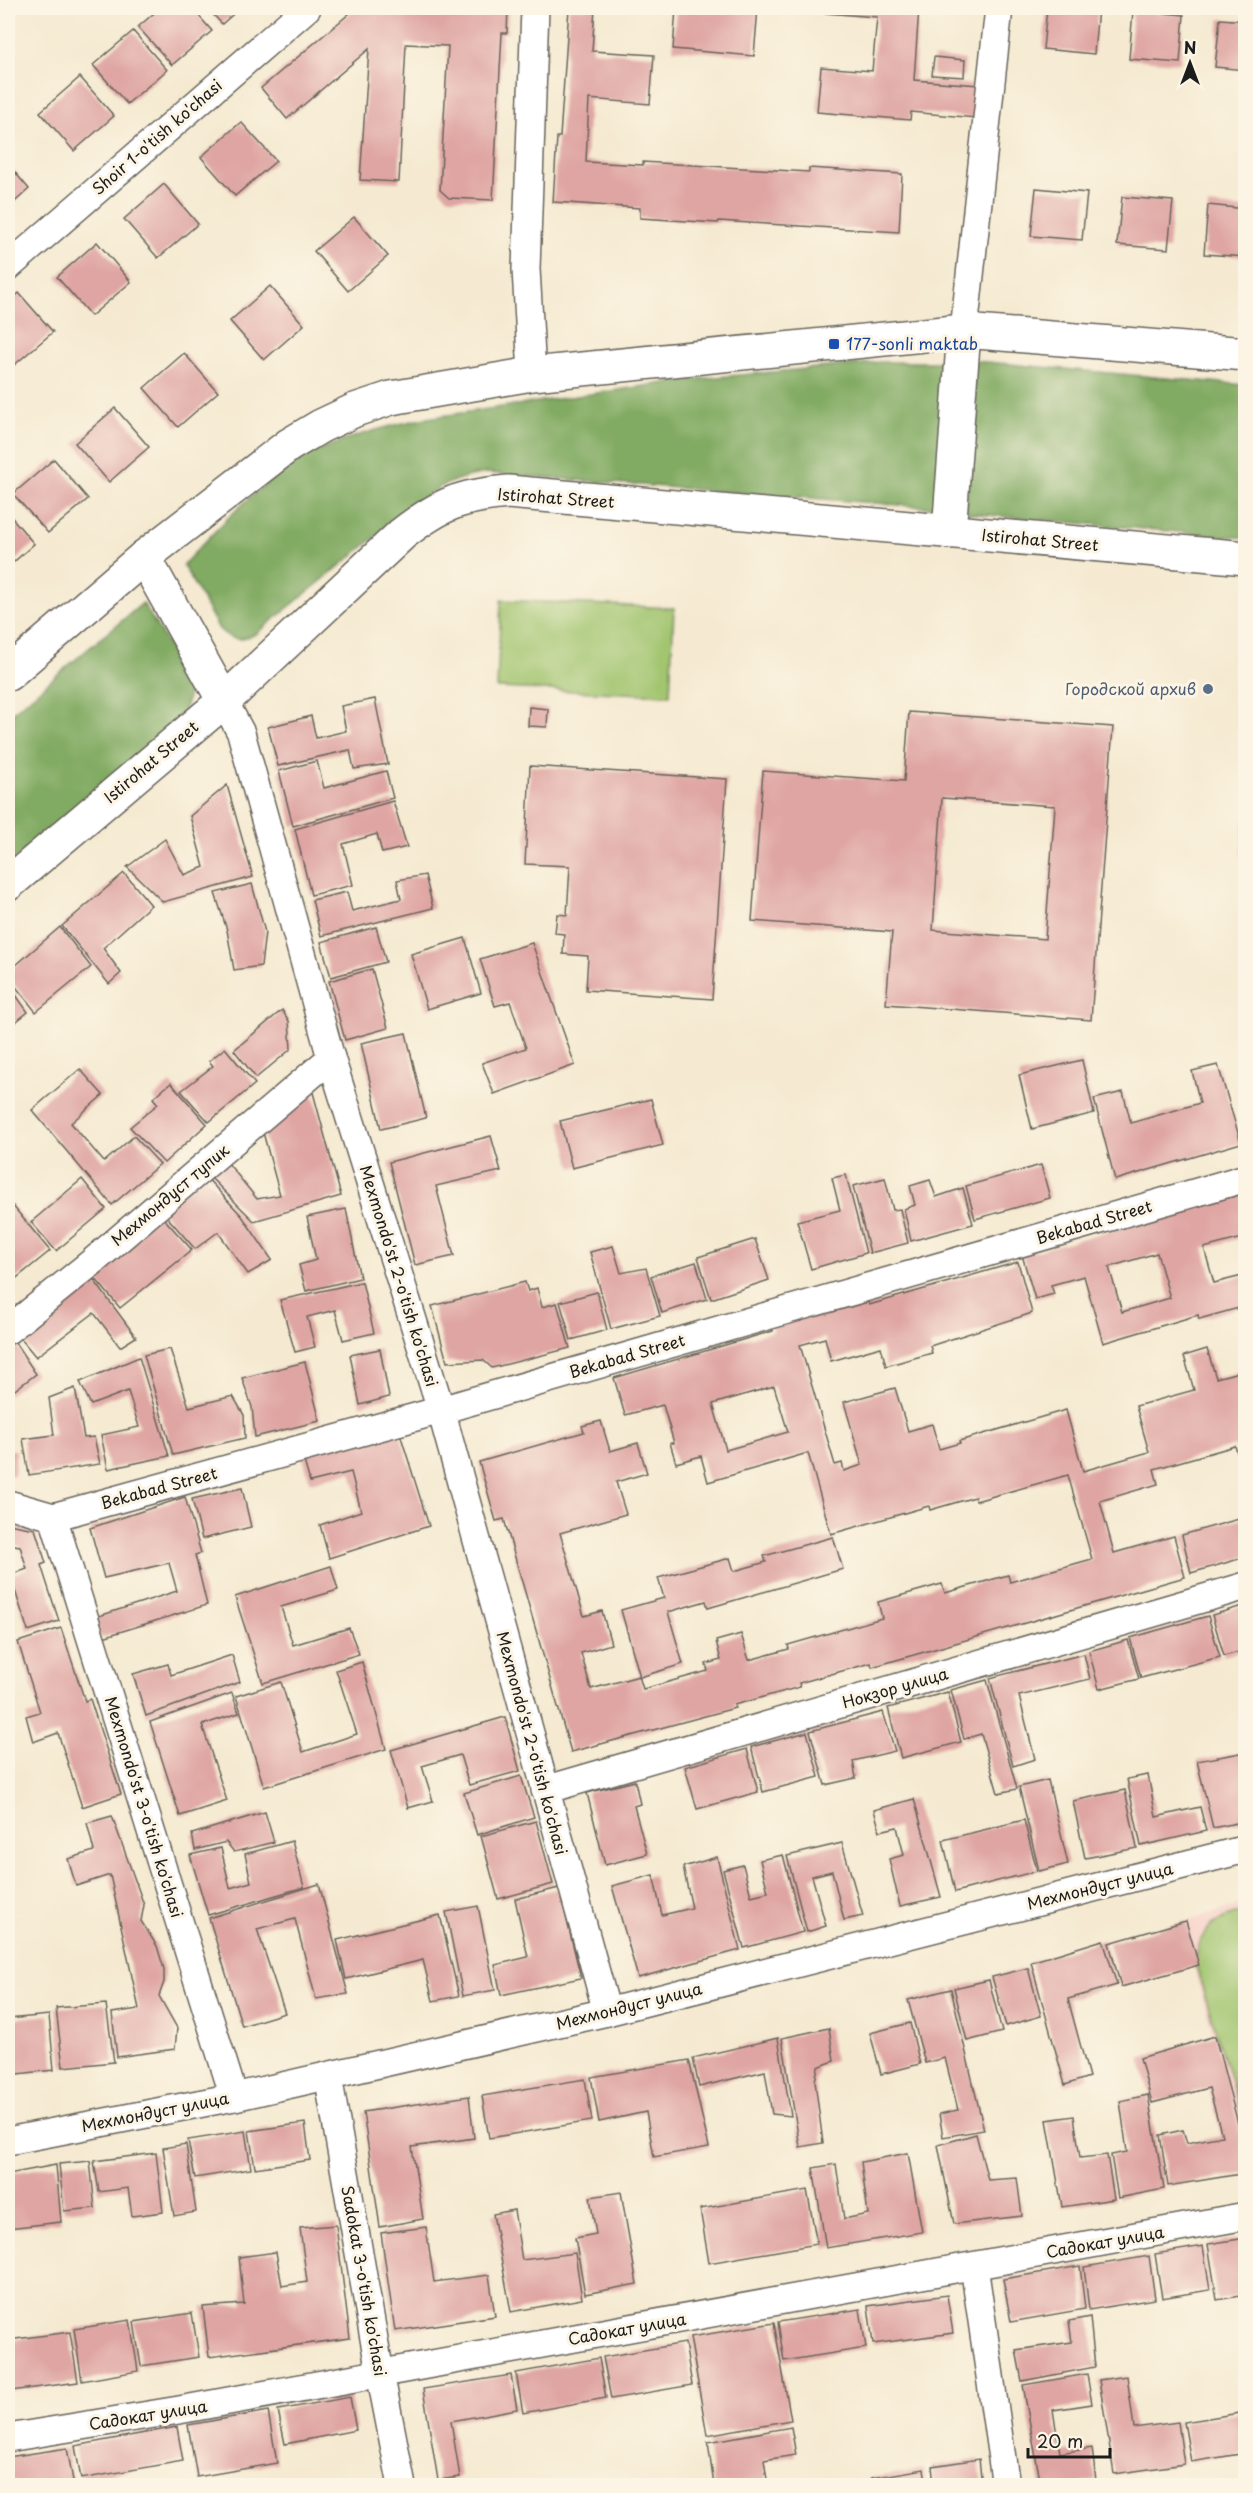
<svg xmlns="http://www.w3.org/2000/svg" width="1253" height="2493" viewBox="0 0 1253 2493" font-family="'Playpen Sans',sans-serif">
<rect width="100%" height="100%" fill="#fcf5e5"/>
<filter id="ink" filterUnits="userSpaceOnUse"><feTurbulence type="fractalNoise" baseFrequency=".0167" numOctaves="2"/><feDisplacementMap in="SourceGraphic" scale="12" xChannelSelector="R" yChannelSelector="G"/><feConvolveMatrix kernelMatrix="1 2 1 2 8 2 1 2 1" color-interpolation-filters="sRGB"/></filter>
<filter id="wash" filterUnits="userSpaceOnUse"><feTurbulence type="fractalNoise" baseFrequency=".008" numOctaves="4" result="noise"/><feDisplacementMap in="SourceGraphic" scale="24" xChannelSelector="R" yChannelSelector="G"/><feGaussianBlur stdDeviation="1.35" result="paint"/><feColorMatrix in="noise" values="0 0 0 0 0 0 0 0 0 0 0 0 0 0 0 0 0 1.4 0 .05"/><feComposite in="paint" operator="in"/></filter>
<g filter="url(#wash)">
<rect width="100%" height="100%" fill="#f5ead1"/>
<path fill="#f7d0c9" d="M1245,1903V2147L1181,1923Z"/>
<g fill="#a2c56f" stroke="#5f7046" stroke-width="1.5">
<path d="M501,600L674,608L670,695L497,688Z"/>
<path d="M1235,1914L1245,1915V2126L1196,1967C1196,1938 1207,1922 1235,1914Z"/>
</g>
<g fill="#81aa62" stroke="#4e633f" stroke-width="1.5">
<path d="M975,361L1245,385V538L966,513Z"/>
<path d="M881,362H946L937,508L486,473C465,476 448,481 430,493L257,633C242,642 231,641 219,629L183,565C214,532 246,497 284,470C323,443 375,429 421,419L685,380Z"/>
<path d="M143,603C153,621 184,667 188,685C190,697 187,706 181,716L8,865V716Z"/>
</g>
<g id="blocks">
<g fill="#dfa5a3" fill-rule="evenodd">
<path d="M160,8H192L212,31L172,65L138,27Z"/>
<path d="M207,8H240L222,24Z"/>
<path d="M356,8H508L507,33H502L493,200L449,198L440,190L448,46L406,44L399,182L360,180L369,49L287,119L261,88Z"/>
<path d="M569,8H595L592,51L654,55L650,104L589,99L586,162L643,165V162L809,172V168L902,174L899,232L719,221L718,223L640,218V208L553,202L557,137H560Z"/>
<path d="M676,8H758L754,56L673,49Z"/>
<path d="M825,8H919L914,80L979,85L976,118L911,112L910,120L817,112L821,67L872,71L877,17L825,13Z"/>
<path d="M1047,8H1098L1094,54L1043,49Z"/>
<path d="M1133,10L1184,15L1180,63L1129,59Z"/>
<path d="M1220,19L1246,21V70L1215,67Z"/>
<path d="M133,31L167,70L127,104L93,65Z"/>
<path d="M934,57L965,60L964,77L932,75Z"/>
<path d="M80,77L114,116L74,151L40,112Z"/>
<path d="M241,122L276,161L235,196L201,157Z"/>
<path d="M8,164L29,189L8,208Z"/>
<path d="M164,184L198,224L158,258L124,219Z"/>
<path d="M1036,188L1087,193L1082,240L1031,236Z"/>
<path d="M1122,197L1173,201L1168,249L1117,245Z"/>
<path d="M1208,205L1246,209V257L1204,254Z"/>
<path d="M354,217L388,256L348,291L314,251Z"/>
<path d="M97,242L131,282L91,316L57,277Z"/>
<path d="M270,286L304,325L264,360L230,321Z"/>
<path d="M19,293L53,332L13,366L8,360V303Z"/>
<path d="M184,353L218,392L178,427L144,388Z"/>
<path d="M115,408L149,447L109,482L75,443Z"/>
<path d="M54,459L88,499L48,533L13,494Z"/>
<path d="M8,513L34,544L8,567Z"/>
<path d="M375,699L388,764L354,769L350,750L278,766L268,727L311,716L316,738L346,731L341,706Z"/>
<path d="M529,707L548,709L547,727L528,726Z"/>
<path d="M909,712L1113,727L1091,1020L886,1004L892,932L752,921L763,771L904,781ZM942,798L1055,806L1045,939L933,930Z"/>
<path d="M317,761L324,788L386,771L393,798L293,826L279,771Z"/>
<path d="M530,766L727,779L712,999L586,990L588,956L563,954L564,934L555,933L557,914L567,915L570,866L525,864Z"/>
<path d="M227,785L253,877L163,902L127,867L165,839L184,875L204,867L190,816Z"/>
<path d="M393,801L407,847L382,853L377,834L343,844L353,885L311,895L295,829Z"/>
<path d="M1244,822H1246V859L1241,858Z"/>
<path d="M124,873L151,905L103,948L121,973L109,984L62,926Z"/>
<path d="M425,875L433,908L321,936L312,900L347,892L352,911L401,899L397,880Z"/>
<path d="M252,884L265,932L261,966L234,970L227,930L215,893Z"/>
<path d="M60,927L91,967L36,1012L8,977V972Z"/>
<path d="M376,927L386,962L331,977L321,942Z"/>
<path d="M465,938L481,993L427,1009L411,954Z"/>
<path d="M532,943L575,1065L494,1094L482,1063L526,1048L510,1002L495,1006L480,959Z"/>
<path d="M372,969L388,1028L345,1040L329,981Z"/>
<path d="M8,984L28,1012L8,1028Z"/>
<path d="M282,1010L289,1021L291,1049L256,1078L234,1050Z"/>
<path d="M406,1033L426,1118L381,1129L361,1043Z"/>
<path d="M225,1048L255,1084L209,1122L181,1091L213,1066L209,1061Z"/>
<path d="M1082,1060L1094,1113L1032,1129L1019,1075Z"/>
<path d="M1218,1065L1241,1143L1115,1180L1094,1099L1123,1092L1131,1123L1200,1103L1192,1071Z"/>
<path d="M80,1069L103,1095L71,1123L104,1162L134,1136L160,1164L112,1205L32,1110Z"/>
<path d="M171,1083L207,1124L164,1163L130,1127L158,1104L153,1098Z"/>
<path d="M311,1085L341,1196L254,1221L205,1172L223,1157L257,1199L280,1195L261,1125Z"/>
<path d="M651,1099L663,1145L572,1168L560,1121Z"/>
<path d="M491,1136L501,1171L436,1186L454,1256L415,1265L389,1162Z"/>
<path d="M1041,1165L1050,1198L975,1219L966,1186Z"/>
<path d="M203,1174L242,1216L272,1260L248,1274L218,1232L195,1249L161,1210Z"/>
<path d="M846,1175L866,1253L811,1269L797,1221L840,1210L832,1178Z"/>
<path d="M885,1178L893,1210L900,1209L908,1243L870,1253L853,1186Z"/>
<path d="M82,1179L106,1209L56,1251L31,1222Z"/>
<path d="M930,1180L936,1197L963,1188L973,1224L911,1241L904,1209L915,1205L910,1186Z"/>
<path d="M1246,1193V1237L1204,1248L1214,1283L1246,1275V1306L1199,1319L1198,1315L1103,1343L1084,1276L1051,1285L1054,1294L1035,1299L1022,1255ZM1157,1253L1170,1298L1122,1312L1109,1267Z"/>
<path d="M8,1200L50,1251L8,1285Z"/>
<path d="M346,1209L360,1278L306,1291L299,1265L316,1260L307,1217Z"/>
<path d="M158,1212L192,1250L120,1308L89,1271Z"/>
<path d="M755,1239L769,1280L711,1299L698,1257Z"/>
<path d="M613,1246L621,1273L646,1268L660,1316L611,1329L590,1252Z"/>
<path d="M696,1262L707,1299L662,1313L651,1276Z"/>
<path d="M1018,1262L1032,1313L930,1346L932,1353L886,1366L881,1347L831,1361L825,1338L800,1345L835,1465L842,1463L844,1471L862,1465L844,1402L895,1388L908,1431L932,1424L939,1449L960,1443L959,1441L1066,1410L1083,1471L1149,1452L1136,1406L1194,1390L1184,1356L1207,1349L1216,1378L1246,1370V1480L1235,1446L1154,1469L1158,1484L1100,1501L1114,1553L1174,1536L1185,1577L872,1667L871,1663L799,1683L800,1687L734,1705L735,1708L571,1752L504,1519L496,1521L479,1462L584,1432L582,1426L601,1421L610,1451L638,1443L647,1473L616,1482L626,1514L560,1533L584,1616L602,1611L611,1644L581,1653L591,1689L639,1676L643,1689L708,1671L706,1664L721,1660L716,1641L741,1634L749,1660L789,1649L788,1645L882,1618L878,1602L942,1584L945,1593L1008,1575L1010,1582L1092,1559L1068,1475L976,1501L975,1497L930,1510L929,1506L831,1534L808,1453L708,1482L701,1456L676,1463L670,1443H674L663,1405L625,1415L614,1378L773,1331L771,1327L817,1313L818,1316L868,1302L869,1305ZM774,1386L788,1432L726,1450L713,1404Z"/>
<path d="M88,1272L136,1337L120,1347L94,1313L36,1357L17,1334Z"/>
<path d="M362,1282L374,1333L343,1340L335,1310L307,1317L315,1347L295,1352L280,1300Z"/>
<path d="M525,1282L528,1291L537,1288L542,1307L557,1303L570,1348L492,1368L483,1360L447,1362L432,1306Z"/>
<path d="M597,1292L607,1330L571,1340L560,1302Z"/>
<path d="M12,1338L36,1374L8,1395V1342Z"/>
<path d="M170,1349L189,1407L233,1396L244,1415L245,1438L173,1455L144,1355Z"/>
<path d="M380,1349L389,1397L360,1405L350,1355Z"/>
<path d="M139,1357L169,1456L108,1469L101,1435L139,1427L128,1391L91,1405L80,1382Z"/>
<path d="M305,1362L320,1421L255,1437L252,1407L242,1378Z"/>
<path d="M75,1388L84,1438L94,1437L100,1464L29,1475L23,1439L54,1435L49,1398Z"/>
<path d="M398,1427L429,1526L329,1558L320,1525L361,1511L351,1472L310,1482L302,1454Z"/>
<path d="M8,1450H16L14,1476L8,1474Z"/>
<path d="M242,1488L251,1527L202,1539L192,1499Z"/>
<path d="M185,1497L201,1553L195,1555L207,1605L100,1638L96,1617L177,1591L169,1563L104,1578L90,1528Z"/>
<path d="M1246,1517V1557L1191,1573L1182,1535Z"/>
<path d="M8,1524L35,1529L46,1563L41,1565L59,1621L28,1631L10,1575L27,1569L20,1546L8,1544Z"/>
<path d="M833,1537L843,1569L708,1608L706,1601L668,1612L683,1664L640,1677L621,1610L664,1598L658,1578L730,1558L734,1571L766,1562L764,1556Z"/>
<path d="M331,1566L338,1590L281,1607L293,1645L349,1628L359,1654L263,1683L235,1597Z"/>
<path d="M1246,1605V1650L1224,1656L1212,1615Z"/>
<path d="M1208,1616L1220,1657L1141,1678L1130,1638Z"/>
<path d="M61,1628L85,1701L90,1699L121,1794L82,1807L58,1733L33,1742L26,1716L40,1712L18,1642Z"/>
<path d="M1128,1640L1139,1679L1099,1689L1089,1651Z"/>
<path d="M1084,1654L1090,1679L1019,1696L1035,1759L1013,1766L990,1678Z"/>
<path d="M232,1655L240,1682L146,1716L133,1674L168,1664L171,1675Z"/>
<path d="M362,1662L386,1749L264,1787L236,1696L281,1682L303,1752L357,1734L336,1670Z"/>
<path d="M987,1680L1017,1789L998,1793L981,1734L964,1739L951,1690Z"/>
<path d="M948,1692L961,1742L901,1758L888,1708Z"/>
<path d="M232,1693L239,1713L202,1725L227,1801L180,1816L150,1722Z"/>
<path d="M883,1712L895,1751L853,1761L856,1778L825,1785L810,1731Z"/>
<path d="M505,1717L520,1771L469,1785L460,1755L422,1766L433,1801L408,1808L391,1750Z"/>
<path d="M807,1732L819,1777L763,1792L751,1747Z"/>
<path d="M747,1749L758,1792L697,1809L685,1767Z"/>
<path d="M1246,1752V1821L1213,1828L1197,1761Z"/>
<path d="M1148,1775L1156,1817L1200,1807L1206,1831L1141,1846L1127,1779Z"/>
<path d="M521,1776L534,1817L477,1835L464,1793Z"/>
<path d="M1048,1780L1068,1864L1039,1871L1019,1787Z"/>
<path d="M635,1781L640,1804L634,1806L647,1854L605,1865L587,1793Z"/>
<path d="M1125,1790L1137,1848L1085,1858L1073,1801Z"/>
<path d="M914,1799L941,1897L900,1906L889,1859L904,1855L897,1827L880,1831L874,1810Z"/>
<path d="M265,1812L274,1842L234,1852L226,1842L195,1850L192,1834Z"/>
<path d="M112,1816L144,1905L141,1921L157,1946L164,1969V1982L159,1996L177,2028L175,2049L117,2057L112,2013L139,2009L110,1875L76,1886L68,1859L94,1851L87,1823Z"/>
<path d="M1024,1820L1037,1871L955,1892L943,1840Z"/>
<path d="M536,1821L553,1884L498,1899L481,1836Z"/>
<path d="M292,1841L304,1887L208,1915L190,1855L221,1848L230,1888L251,1882L245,1854Z"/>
<path d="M842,1843L863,1916L844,1920L832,1871L812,1876L826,1926L807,1932L787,1856Z"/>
<path d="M783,1855L803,1932L744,1948L723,1870L743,1865L751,1896L768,1892L760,1860Z"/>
<path d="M717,1857L740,1950L638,1978L612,1886L653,1875L662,1915L692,1908L683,1867Z"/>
<path d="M319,1884L348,1994L316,1999L295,1919L257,1929L285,2013L242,2026L209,1918Z"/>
<path d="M559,1888L581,1978L501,1995L495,1965L528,1957L515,1899Z"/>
<path d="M478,1906L495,1990L463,1996L446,1912Z"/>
<path d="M440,1915L459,1996L433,2001L423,1960L346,1979L337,1940Z"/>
<path d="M1186,1921L1199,1965L1121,1987L1109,1943Z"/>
<path d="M1103,1940L1117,1985L1068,1999L1089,2077L1065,2085L1031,1962Z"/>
<path d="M1028,1968L1041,2016L1006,2026L992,1977Z"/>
<path d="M989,1980L1002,2032L967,2041L954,1988Z"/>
<path d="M951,1989L984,2130L943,2137L939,2114L958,2110L945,2058L925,2063L908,2000Z"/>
<path d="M106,2004L114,2062L63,2067L56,2008Z"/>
<path d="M49,2015L54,2070L8,2075V2019Z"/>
<path d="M910,2023L920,2064L881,2074L870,2033Z"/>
<path d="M829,2028L834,2061L818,2067L815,2081L823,2143L800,2147L782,2038Z"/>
<path d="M1215,2036L1246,2154V2173L1168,2186L1160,2135L1183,2130L1187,2143L1222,2136L1209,2088L1152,2103L1140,2058Z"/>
<path d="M778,2038L791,2116L772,2114L765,2071L699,2087L693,2058Z"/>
<path d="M689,2060L709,2147L654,2157L646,2112L599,2122L591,2077Z"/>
<path d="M585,2079L592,2121L489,2138L482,2096Z"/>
<path d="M1148,2095L1164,2189L1118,2198L1111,2155L1127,2152L1120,2101Z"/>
<path d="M469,2096L474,2138L412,2147L423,2219L380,2227L363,2112Z"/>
<path d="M1074,2116L1080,2158L1107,2155L1114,2199L1062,2207L1047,2120Z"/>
<path d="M305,2123L310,2160L255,2168L249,2131Z"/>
<path d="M245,2131L251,2169L195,2178L188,2140Z"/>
<path d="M976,2134L988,2180L1017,2178L1022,2216L954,2224L938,2145Z"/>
<path d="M186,2144L196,2212L174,2216L163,2148Z"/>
<path d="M156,2153L163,2212L132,2216L128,2188L99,2192L94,2161Z"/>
<path d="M908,2153L922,2232L826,2248L813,2168L836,2164L844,2219L868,2214L861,2162Z"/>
<path d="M90,2161L95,2208L64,2211L59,2164Z"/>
<path d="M56,2165L61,2222L8,2228V2174Z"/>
<path d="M807,2190L817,2244L709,2263L700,2209Z"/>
<path d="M621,2192L637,2284L585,2294L575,2238L596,2234L590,2197Z"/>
<path d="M514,2210L522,2260L575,2253L582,2299L511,2312L493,2214Z"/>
<path d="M336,2225L350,2338L209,2357L203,2307L244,2304L239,2257L276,2252L282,2286L307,2282L300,2228Z"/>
<path d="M426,2227L434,2282L489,2275L495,2316L395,2331L381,2233Z"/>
<path d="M1246,2238V2295L1217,2300L1208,2244Z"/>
<path d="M1203,2246L1210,2290L1162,2298L1155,2254Z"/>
<path d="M1149,2256L1155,2299L1089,2310L1084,2267Z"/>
<path d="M1080,2266L1085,2309L1011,2322L1003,2279Z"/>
<path d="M947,2295L953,2333L873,2344L868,2306Z"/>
<path d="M860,2309L866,2348L784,2361L778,2322Z"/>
<path d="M192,2313L199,2357L141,2366L134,2322Z"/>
<path d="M1090,2317L1095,2367L1022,2381L1016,2350L1072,2342L1069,2321Z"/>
<path d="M130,2320L138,2371L82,2381L74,2329Z"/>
<path d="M774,2323L791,2420L707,2435L690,2337Z"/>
<path d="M70,2332L78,2382L11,2391L8,2340Z"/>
<path d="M685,2343L692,2385L611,2399L603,2357Z"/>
<path d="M599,2358L606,2398L523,2413L516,2373Z"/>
<path d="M1087,2374L1092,2404L1053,2410L1060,2453L1092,2448L1096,2481L1068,2486H1041L1023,2385Z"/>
<path d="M511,2375L517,2409L451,2421L460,2477L438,2480L423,2389Z"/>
<path d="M1127,2376L1134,2428L1178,2422L1184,2464L1114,2474L1099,2380Z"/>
<path d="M350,2397L356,2430L285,2444L278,2410Z"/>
<path d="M268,2411L277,2463L197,2477L188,2425Z"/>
<path d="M1246,2412V2453L1191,2462L1184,2422Z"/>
<path d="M177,2427L183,2461L81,2479L75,2446Z"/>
<path d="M791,2427L796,2455L764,2460L768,2486H714L708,2442Z"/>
<path d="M67,2448L74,2486H8V2457Z"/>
<path d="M979,2459L982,2486H934L932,2466Z"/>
<path d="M924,2469L927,2486H872L871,2478Z"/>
</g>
</g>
</g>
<g filter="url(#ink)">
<use href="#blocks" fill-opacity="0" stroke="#68645b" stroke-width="1.5"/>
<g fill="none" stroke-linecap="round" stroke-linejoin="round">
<g stroke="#68645b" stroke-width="30">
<g id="street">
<path d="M8,267L307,8"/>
<path d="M964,331L999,8"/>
<path d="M532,374L526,269L535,8"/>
<path d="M224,701L241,733L331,1058L441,1410L607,2012"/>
<path d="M8,1330L91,1263L331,1058"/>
<path d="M8,1504L53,1517L441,1410L1246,1178"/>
<path d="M53,1517L234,2097"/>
<path d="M545,1790L1246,1586"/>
<path d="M328,2076L380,2373L402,2486"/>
<path d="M8,2141L234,2097L607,2012L1246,1849"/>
<path d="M974,2266L1006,2486"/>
<path d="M8,2438L179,2410L1246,2216"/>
</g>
</g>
<g stroke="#68645b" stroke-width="36">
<g id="secondary">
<path d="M949,532L964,331"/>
<path d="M144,557L224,701"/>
<path d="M8,674L144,557L289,445L321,426L355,410L391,398L532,374L964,331L1246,354"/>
<path d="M8,884L224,701L402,534C441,504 460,496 508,492L1246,558"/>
</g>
</g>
<use href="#street" stroke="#fff" stroke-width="27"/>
<use href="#secondary" stroke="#fff" stroke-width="33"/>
</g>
</g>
<rect fill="#1a4fb4" stroke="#fcf5e5" stroke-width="2" x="828" y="338" width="12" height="12" rx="3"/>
<circle fill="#5c6f8a" stroke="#fcf5e5" stroke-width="2" cx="1208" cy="689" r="6"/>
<g text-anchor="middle" stroke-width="6" stroke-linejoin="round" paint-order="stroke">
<g font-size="16" fill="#1c1c1c" stroke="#fcf5e5">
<text transform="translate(157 137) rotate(-41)" y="6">Shoir 1-o'tish ko'chasi</text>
<text transform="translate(556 498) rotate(4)" y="6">Istirohat Street</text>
<text transform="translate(1040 540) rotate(5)" y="6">Istirohat Street</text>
<text transform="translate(151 762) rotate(-40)" y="6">Istirohat Street</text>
<text transform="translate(170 1195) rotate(-40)" y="6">Мехмондуст тупик</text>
<text transform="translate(1094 1222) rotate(-16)" y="6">Bekabad Street</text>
<text transform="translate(399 1276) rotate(73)" y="6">Mexmondo'st 2-o'tish ko'chasi</text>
<text transform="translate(627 1356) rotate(-16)" y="6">Bekabad Street</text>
<text transform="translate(159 1488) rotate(-15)" y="6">Bekabad Street</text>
<text transform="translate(895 1688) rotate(-16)" y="6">Нокзор улица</text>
<text transform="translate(532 1743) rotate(75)" y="6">Mexmondo'st 2-o'tish ko'chasi</text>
<text transform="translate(144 1807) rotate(73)" y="6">Mexmondo'st 3-o'tish ko'chasi</text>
<text transform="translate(1100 1886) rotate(-14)" y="6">Мехмондуст улица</text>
<text transform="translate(629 2006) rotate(-14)" y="6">Мехмондуст улица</text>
<text transform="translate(155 2112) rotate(-11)" y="6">Мехмондуст улица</text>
<text transform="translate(1105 2242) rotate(-10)" y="6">Садокат улица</text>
<text transform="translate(364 2281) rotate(80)" y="6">Sadokat 3-o'tish ko'chasi</text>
<text transform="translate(627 2329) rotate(-10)" y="6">Садокат улица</text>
<text transform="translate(148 2415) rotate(-9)" y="6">Садокат улица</text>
</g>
<g font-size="16" fill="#164399" stroke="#fcf5e5" text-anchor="start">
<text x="846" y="350">177-sonli maktab</text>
</g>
<g font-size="16" fill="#4e5e75" stroke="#fcf5e5" text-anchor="end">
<text x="1196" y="695">Городской архив</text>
</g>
</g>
<rect width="1253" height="2493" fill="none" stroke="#fcf5e5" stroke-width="30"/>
<g transform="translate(1190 63)" stroke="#fcf5e5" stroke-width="4.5" paint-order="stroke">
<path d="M0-4.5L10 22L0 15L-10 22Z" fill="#1c1c1c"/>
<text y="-9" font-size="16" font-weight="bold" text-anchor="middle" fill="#1c1c1c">N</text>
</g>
<path d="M1028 2448v9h82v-9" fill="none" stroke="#1c1c1c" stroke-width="3"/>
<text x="1037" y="2448" font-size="18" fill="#1c1c1c" stroke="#fcf5e5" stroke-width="4.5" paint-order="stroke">20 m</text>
</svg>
